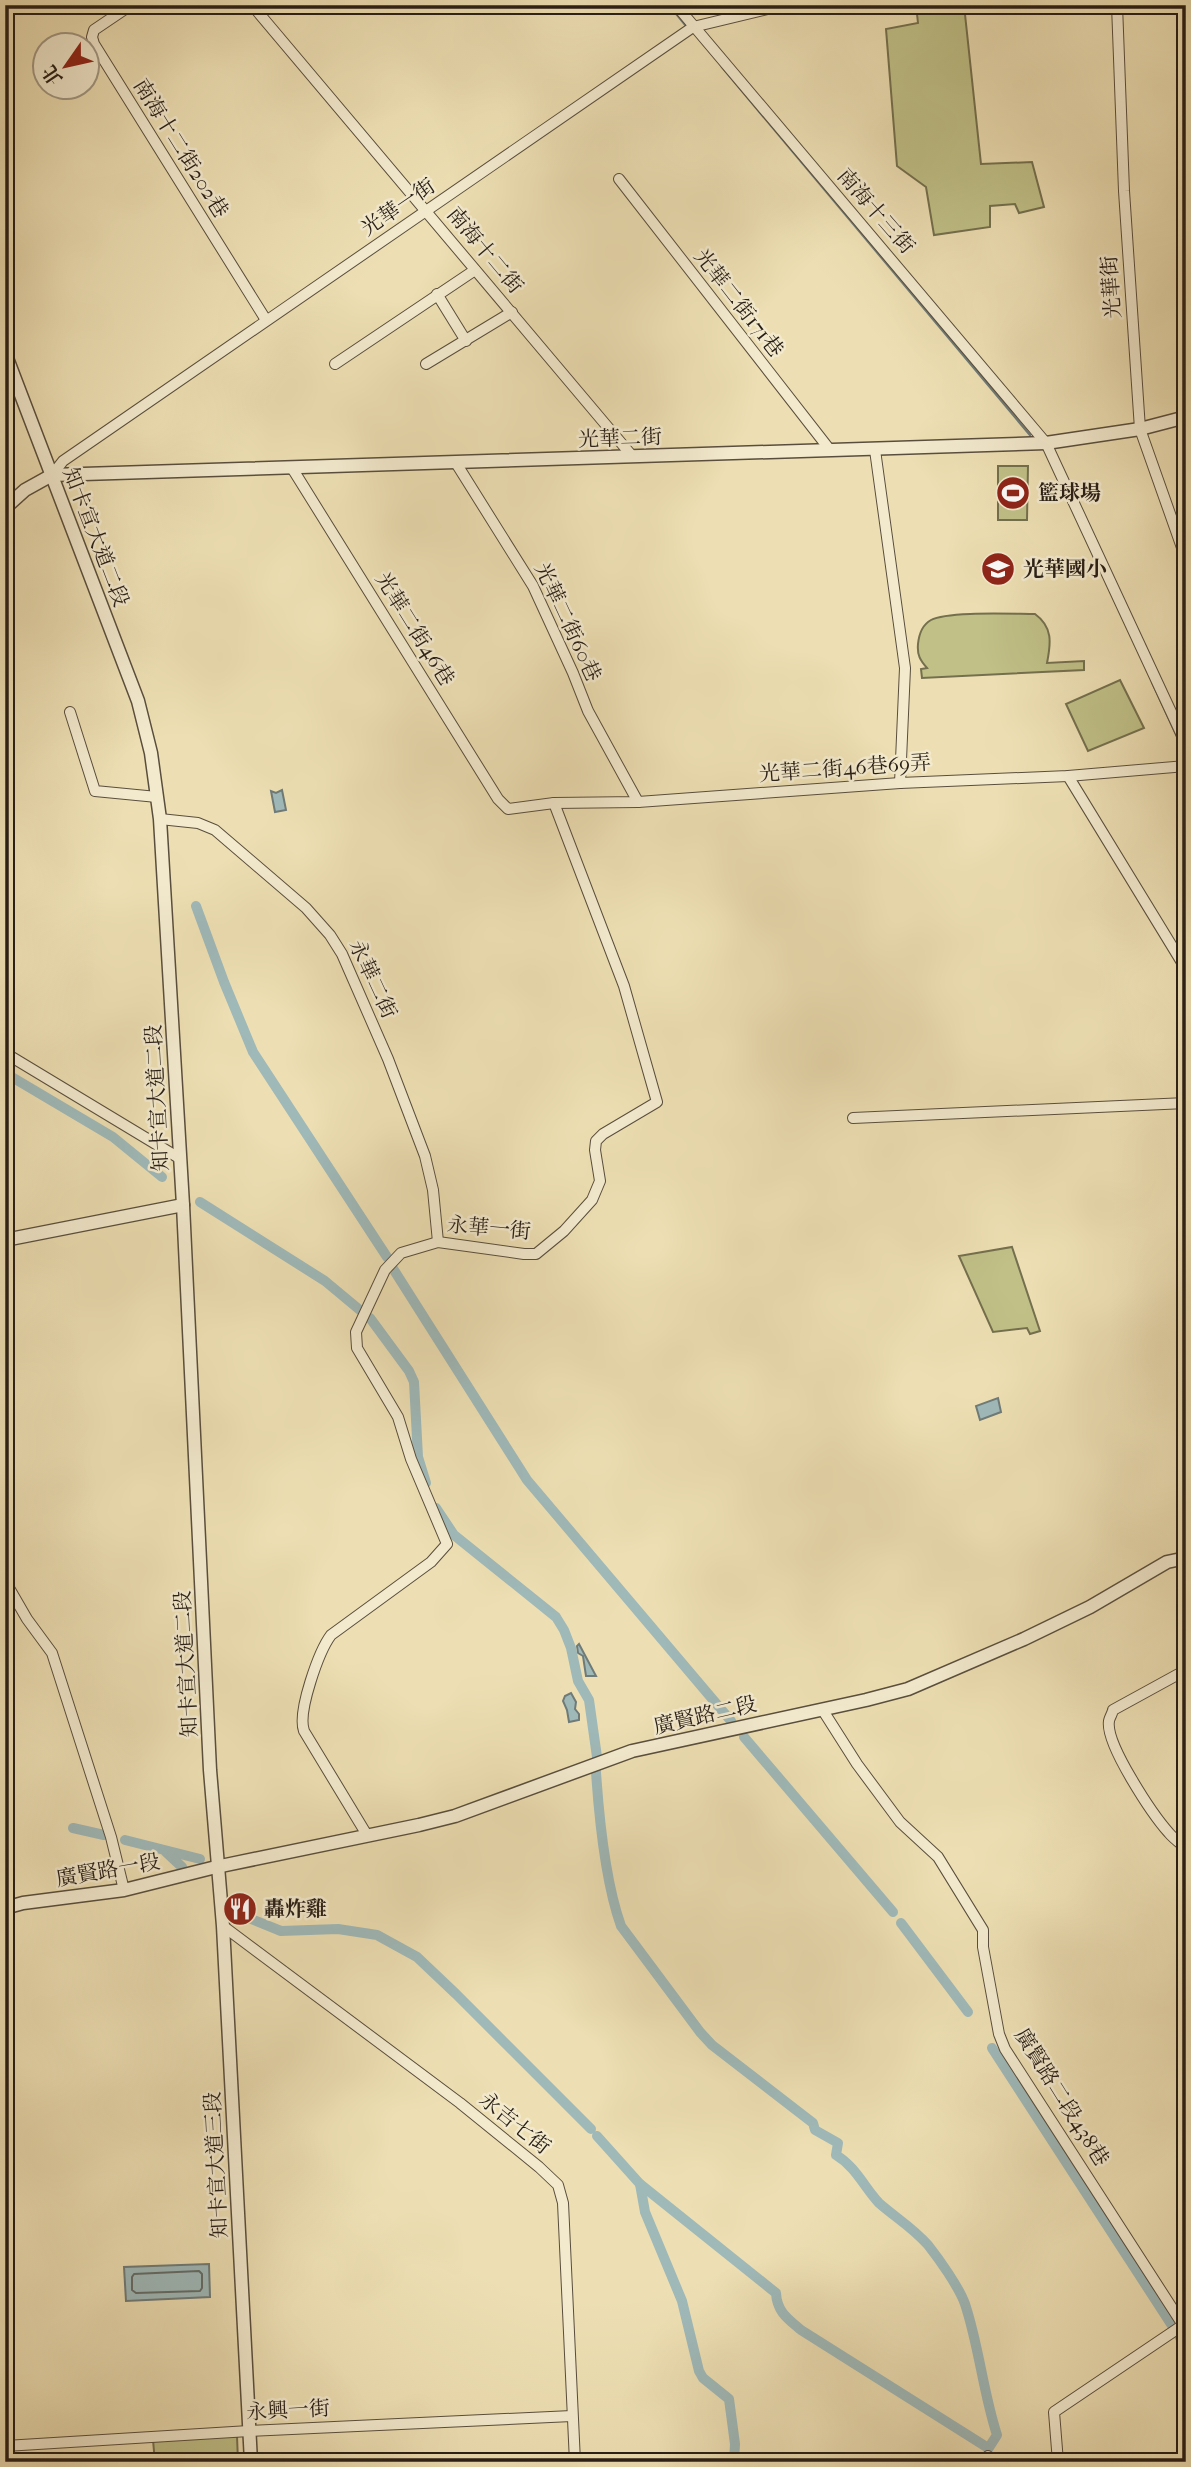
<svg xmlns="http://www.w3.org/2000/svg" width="1191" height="2467" viewBox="0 0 1191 2467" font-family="'IM FELL French Canon','Noto Serif TC',serif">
<rect width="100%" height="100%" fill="#eddfb3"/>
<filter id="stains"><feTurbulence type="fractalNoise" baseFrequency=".00286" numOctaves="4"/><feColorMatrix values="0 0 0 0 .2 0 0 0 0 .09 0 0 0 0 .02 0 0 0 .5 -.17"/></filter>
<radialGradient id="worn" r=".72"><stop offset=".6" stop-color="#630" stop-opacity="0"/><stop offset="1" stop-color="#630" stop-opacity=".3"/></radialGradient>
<g fill="#c0c087" stroke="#746f4e" stroke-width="2">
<path d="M916,5H964L981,164L1032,162L1044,207L1019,213L1015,204L990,206V227L934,235L926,187L897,166L886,29L918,23Z"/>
<path d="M998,466H1028L1027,520H998Z"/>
<path d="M1035,614C1053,627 1051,643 1047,663L1084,661V670L922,678L921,669L927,668C920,660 917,655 918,644C919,634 922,625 931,620C947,611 1013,614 1035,614Z"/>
<path d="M1120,680L1144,728L1088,751L1066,704Z"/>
<path d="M1012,1247L1040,1331L1030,1334L1027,1328L993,1332L959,1256Z"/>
<path d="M237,2436L238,2462H155L153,2440Z"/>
</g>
<g fill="#9fb9b9" stroke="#6f7b78" stroke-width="2">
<path d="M282,790L286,810L275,812L271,791L276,793Z"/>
<path d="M998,1398L1001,1412L980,1420L976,1406Z"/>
<path d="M579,1644L596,1676H586L583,1656L578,1653L577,1646Z"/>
<path d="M571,1693L576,1702L575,1709L579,1714V1720L569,1722L567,1710L563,1701L565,1696Z"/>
<path d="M209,2264L210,2297L126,2301L124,2267Z"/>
</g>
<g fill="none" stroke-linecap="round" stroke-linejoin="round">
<path stroke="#646c68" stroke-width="2" d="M199,2271L202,2274V2288L200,2291L136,2293L132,2290V2277L134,2274Z"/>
<g stroke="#6f7b78" stroke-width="2.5">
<path d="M669,5L687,27"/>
<path d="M722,67L1030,435"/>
<path d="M1152,682L1186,756"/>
</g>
<g stroke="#9fb9b9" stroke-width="10">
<path d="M196,906L224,982L253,1052L387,1257"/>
<path d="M5,1073L113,1137L162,1177"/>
<path d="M200,1202L325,1281L361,1311"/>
<path d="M392,1267L527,1480L731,1721"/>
<path d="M370,1318L409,1371L414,1382L418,1457L426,1483"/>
<path d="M436,1508L454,1535L556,1617L564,1630L571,1648L578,1681L589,1700L597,1757"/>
<path d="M744,1737L893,1912"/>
<path d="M596,1772C599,1817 606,1884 621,1926L700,2032L712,2045L813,2123L815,2130L838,2143L836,2155C856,2167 864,2187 879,2203C896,2218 912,2227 928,2245C939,2259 959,2287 965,2304C979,2346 983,2392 997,2435L988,2449"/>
<path d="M73,1828L104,1835"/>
<path d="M125,1840L200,1859"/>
<path d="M166,1852L182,1867"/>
<path d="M234,1912L281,1931L338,1929L377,1935L417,1957L456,1994L591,2129"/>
<path d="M901,1923L968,2012"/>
<path d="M992,2048L1173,2327"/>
<path d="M597,2136L640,2184L776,2293C777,2312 788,2319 801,2330L985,2446"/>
<path d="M640,2184L645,2212L682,2301L699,2371L703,2378L729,2399L735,2444L734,2462"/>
<path d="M1179,2336L1186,2346"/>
<path d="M996,2457L997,2462"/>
</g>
<g stroke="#594e3d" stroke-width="12">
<g id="minor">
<path d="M131,5L94,30L92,37L94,44L266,320"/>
<path d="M252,5L633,457"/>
<path d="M676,5L1046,443L1186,744"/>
<path d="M1117,5L1124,191L1140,429L1186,559"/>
<path d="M619,179L830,450"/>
<path d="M437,294L466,341"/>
<path d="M335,364L475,270"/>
<path d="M426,364L512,312"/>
<path d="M875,450L905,668L900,783"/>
<path d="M456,463L533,586L573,673L588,711L638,802"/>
<path d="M292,468L498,799L508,809L554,803L638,802L900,783L1068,776L1186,766"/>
<path d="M52,475L63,461L693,27L784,5"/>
<path d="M70,712L95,791L157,797"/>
<path d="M1068,776L1186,969"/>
<path d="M160,819L198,823L215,830L306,908L330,935L342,954L388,1059L425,1156L433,1190L438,1242"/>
<path d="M5,1053L179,1158"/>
<path d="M853,1118L1186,1103"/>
<path d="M5,1581L27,1619L52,1653L111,1837L124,1890"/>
<path d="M1186,1670L1113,1710C1113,1712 1109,1719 1109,1721C1105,1744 1153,1815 1169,1833C1174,1839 1180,1843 1186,1848"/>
<path d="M822,1709L857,1764L900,1822L938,1857L983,1930V1947L999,2034L1005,2049L1183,2325"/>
<path d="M367,1835L304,1731C297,1712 319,1651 331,1635L431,1562L447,1544L411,1459L398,1417L357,1348L356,1332L385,1270L401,1253L438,1242L524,1254H536L564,1231L592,1200L600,1181L595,1150L596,1141L603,1134L657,1102L624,986L554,803"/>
<path d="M223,1926L460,2103L539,2167L558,2185L563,2203L575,2462"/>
<path d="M5,2446L249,2431L572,2416"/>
<path d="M988,2456L990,2462"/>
<path d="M1058,2462L1054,2412L1186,2323"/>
</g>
</g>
<g stroke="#594e3d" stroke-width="15">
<g id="tertiary">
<path d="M5,353L138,701L151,753L160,819L183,1205L210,1770L223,1926L251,2462"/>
<path d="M5,508L25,490L52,475L1046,443L1140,429L1186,417"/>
<path d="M5,1240L183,1205"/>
<path d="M5,1908L23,1903L124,1890L216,1867L419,1825L455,1816L632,1751L866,1700L908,1689L1024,1639L1090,1607L1167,1562L1186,1558"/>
</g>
</g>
<use href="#minor" stroke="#f3eace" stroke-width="10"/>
<use href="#tertiary" stroke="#f3eace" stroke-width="12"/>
</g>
<defs>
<g id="stadium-disc" transform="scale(1.75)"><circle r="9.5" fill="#8f2418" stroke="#f3eace"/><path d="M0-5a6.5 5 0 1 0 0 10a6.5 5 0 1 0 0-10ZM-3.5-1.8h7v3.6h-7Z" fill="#fff"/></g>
<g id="school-disc" transform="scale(1.75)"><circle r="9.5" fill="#8f2418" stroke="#f3eace"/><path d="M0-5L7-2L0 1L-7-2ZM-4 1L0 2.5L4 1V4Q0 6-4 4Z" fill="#fff"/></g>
<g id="restaurant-disc" transform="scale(1.75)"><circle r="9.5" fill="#8f2418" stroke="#f3eace"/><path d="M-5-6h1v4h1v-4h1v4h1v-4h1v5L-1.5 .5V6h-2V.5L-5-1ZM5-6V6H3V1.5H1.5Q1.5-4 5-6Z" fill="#fff"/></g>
</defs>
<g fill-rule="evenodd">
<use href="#stadium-disc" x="1013" y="493"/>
<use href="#school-disc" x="998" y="569"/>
<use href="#restaurant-disc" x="240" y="1909"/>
</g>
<g text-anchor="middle" stroke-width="5" stroke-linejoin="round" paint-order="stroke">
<g font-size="21" fill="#281e16" stroke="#f3eace">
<text transform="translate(181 148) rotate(58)" y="7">南海十二街202巷</text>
<text transform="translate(398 207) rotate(-34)" y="7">光華一街</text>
<text transform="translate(876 211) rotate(49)" y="7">南海十三街</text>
<text transform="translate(485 250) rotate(50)" y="7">南海十二街</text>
<text transform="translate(1111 287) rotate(-94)" y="7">光華街</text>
<text transform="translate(739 303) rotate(52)" y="7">光華二街171巷</text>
<text transform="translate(620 438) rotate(-2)" y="7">光華二街</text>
<text transform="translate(96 537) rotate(69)" y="7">知卡宣大道二段</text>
<text transform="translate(568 622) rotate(65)" y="7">光華二街60巷</text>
<text transform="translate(415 629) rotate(58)" y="7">光華二街46巷</text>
<text transform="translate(845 768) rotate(-4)" y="7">光華二街46巷69弄</text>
<text transform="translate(373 979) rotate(65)" y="7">永華二街</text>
<text transform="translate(157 1098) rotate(-93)" y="7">知卡宣大道二段</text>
<text transform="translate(489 1228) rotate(5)" y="7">永華一街</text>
<text transform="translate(186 1664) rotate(-93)" y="7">知卡宣大道二段</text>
<text transform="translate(705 1715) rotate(-13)" y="7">廣賢路二段</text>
<text transform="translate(108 1870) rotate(-10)" y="7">廣賢路一段</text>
<text transform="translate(1062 2097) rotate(58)" y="7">廣賢路二段438巷</text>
<text transform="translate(515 2123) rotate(39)" y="7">永吉七街</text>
<text transform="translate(216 2165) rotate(-93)" y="7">知卡宣大道三段</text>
<text transform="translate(288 2410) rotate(-3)" y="7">永興一街</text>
</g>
<g font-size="21" font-weight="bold" fill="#281e16" stroke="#f3eace" text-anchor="start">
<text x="1038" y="500">籃球場</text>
<text x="1023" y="576">光華國小</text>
<text x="264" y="1916">轟炸雞</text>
</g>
</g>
<rect width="1191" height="2467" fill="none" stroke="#eddfb3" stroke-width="28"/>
<rect x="7" y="7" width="1177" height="2453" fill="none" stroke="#281e16" stroke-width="3.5"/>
<rect x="14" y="14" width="1163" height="2439" fill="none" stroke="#281e16" stroke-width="2"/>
<g transform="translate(66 66) rotate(236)"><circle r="33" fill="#f3eace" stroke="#a29884" stroke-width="2"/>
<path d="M0-5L12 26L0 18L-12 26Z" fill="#8f2418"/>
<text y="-10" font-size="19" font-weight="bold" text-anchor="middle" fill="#281e16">北</text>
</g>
<rect width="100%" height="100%" filter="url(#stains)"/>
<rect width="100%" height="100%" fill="url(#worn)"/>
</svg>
